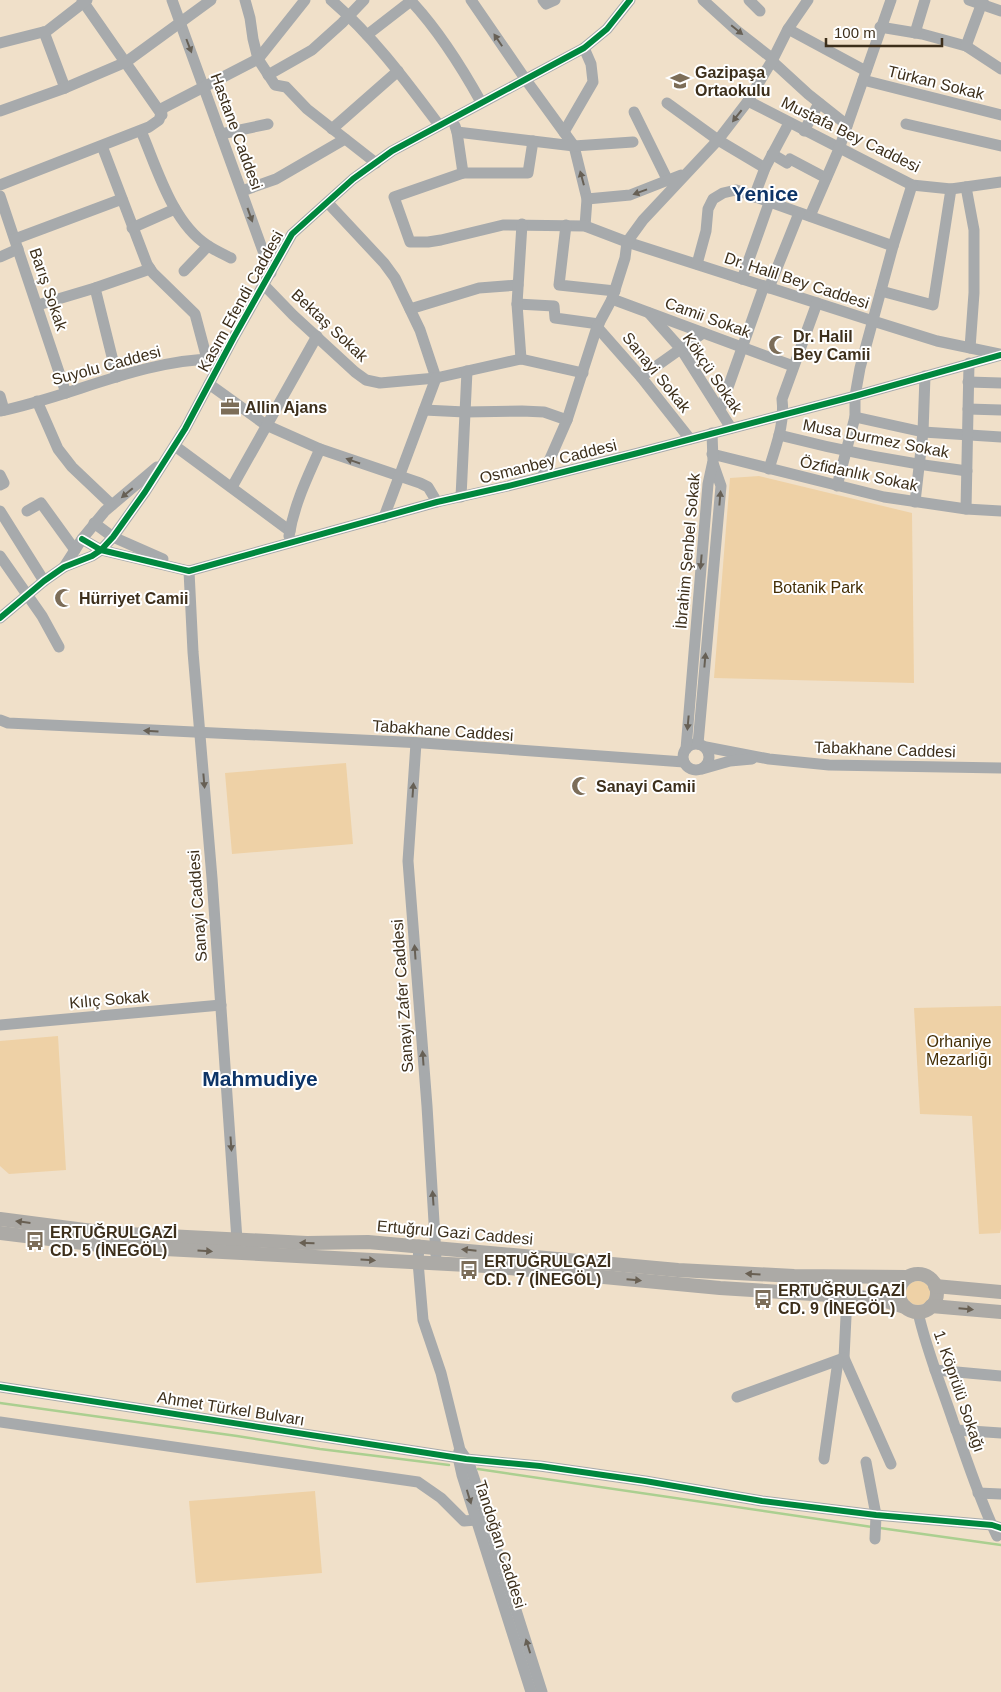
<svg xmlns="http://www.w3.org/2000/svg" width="1001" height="1692" viewBox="0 0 1001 1692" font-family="Helvetica,sans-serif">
<rect width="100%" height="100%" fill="#f0e0c9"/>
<g fill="#eed1a6">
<path d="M759,476L912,513L914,683L714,678L730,478Z"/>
<path d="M346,763L353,844L232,854L225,773Z"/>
<path d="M1001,1006V1229L1000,1233L979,1234L972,1116L920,1114L914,1008Z"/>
<path d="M58,1036L66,1170L9,1174L0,1166V1041Z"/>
<circle cx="918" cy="1293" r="12"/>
<path d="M315,1491L322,1573L196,1583L189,1501Z"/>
</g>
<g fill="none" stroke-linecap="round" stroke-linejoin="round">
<g stroke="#abcf90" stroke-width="2.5">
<path d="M0,1403L237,1436L320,1449L449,1465"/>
<path d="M478,1469L872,1527"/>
<path d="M880,1528L1001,1545"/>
</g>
<g stroke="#a7aaac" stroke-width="11">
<path d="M82,0L162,115"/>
<path d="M172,0L271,273"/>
<path d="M245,0L250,18L253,39L258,59L275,85L286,87L307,109L376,163"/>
<path d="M331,0C373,36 406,81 439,125"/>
<path d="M471,0L526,80L574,146L587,199L585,226"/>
<path d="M543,0L546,4L555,0"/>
<path d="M703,0L736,30L773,59"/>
<path d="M749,0L760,11"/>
<path d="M969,0L1001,11"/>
<path d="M880,27L922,34L966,46L1001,69"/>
<path d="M788,29L866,71"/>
<path d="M44,32L65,88"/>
<path d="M915,33L925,0"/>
<path d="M367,35L411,1C439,31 461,66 481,102"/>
<path d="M0,43L47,31L87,0"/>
<path d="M966,46L983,0"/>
<path d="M772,61L808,94L847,125"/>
<path d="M268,75L312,50L342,23L364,0"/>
<path d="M863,80L1001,115"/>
<path d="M748,101L912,185L951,189L1001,182"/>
<path d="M667,103L718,140L765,168"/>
<path d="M0,111L65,88L126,62L211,0"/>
<path d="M634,112L668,181"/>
<path d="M906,124L1001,146"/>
<path d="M455,126L457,132L463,173"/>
<path d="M332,129L398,71"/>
<path d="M141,131C157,168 172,222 207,245C214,250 223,254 231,258"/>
<path d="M804,131L819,103"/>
<path d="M457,132L574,146L633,142"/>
<path d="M564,132L593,82L591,64L584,48"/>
<path d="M221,134L268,124"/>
<path d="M533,141L528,173H463L394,197L410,242H428L441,240L503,225L585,226L627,242L873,321L937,341L999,354"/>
<path d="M102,146L147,264L153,273L195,314L207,359"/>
<path d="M772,154L787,163L790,159L826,178"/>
<path d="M0,185L149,127L159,120L163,108L258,59L305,0"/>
<path d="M966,187L974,230V293L970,348"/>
<path d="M242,191L276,179L345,139"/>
<path d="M0,196L66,393"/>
<path d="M754,197L765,168L789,123"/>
<path d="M587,199L630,195L681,175"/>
<path d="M328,203L384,263L395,278L420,330L436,378"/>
<path d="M810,216L839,149L891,0"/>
<path d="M566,225L559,285L615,291"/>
<path d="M132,228L175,209"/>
<path d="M15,239L122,199"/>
<path d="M0,257L18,249"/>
<path d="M697,264L706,231L708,209L713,199L723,193L736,190L893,246"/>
<path d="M184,271L208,246"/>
<path d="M742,279L769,203"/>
<path d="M264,285L293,315L355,372L366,380L380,383L436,378L521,359L583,373"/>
<path d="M95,288L117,377"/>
<path d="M769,288L799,213"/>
<path d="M881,291L933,305L951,189"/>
<path d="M612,299L793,366"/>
<path d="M517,304L554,306L555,318L599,324"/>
<path d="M38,305L95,288L150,269"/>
<path d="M410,309L479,288L518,285"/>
<path d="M649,313L681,349L731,428"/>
<path d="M597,327L641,377L690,439"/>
<path d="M521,359L517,304L522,224"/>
<path d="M641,377L703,333"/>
<path d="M968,382L1001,383"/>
<path d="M209,384L266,425L320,449L420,483L428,487L437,502"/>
<path d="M0,396L4,410"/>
<path d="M37,401L58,449L72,467L112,505"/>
<path d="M968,409L1001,410"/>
<path d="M424,410L465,412L522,411L544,412L567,420"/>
<path d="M720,410L764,286"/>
<path d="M0,411C70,397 141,360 214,359"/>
<path d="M855,417L923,432L1001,437"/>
<path d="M779,435C841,451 903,463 967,471"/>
<path d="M175,446L290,531"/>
<path d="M712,454L884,497L966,509L1001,511"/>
<path d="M769,469C776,445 785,424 782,399L817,303"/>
<path d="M0,475L4,483L0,485"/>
<path d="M542,477L567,420L597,327L612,299L625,258L627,242L643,220L718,140L748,101L773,59L788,29L808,0"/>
<path d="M837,486L855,417V396L860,368L893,246L912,185"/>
<path d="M232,487L317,336"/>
<path d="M461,497L467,371"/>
<path d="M915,502L923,432L925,376"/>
<path d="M966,509L969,363"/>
<path d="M0,511L44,581"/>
<path d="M27,511L41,503L75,550"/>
<path d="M384,517L436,378"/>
<path d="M94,523L113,537L163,559"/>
<path d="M289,536C294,505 307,478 320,449"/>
<path d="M82,539L101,550L189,571L437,502L508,486L638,453L855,396L1001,355"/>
<path d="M0,556L42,616L59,647"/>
<path d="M64,567L82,539L105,511L157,467"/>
<path d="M189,571L193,652L212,878L237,1240"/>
<path d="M0,618L44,581L64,567L92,556L101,550L113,537L145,492L185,429L234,337L292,234L353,179L392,151L584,48L607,29L630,0"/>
<path d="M0,720L8,723L423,743L684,762"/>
<path d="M416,743L408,861L427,1106L436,1255"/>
<circle cx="696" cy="757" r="13"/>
<path d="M698,744L721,486L713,463"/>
<path d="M706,747L769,759L829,765L1001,768"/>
<path d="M686,749L708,484L713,461L712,433"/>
<path d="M702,769L730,761L752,759"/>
<path d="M0,1025L221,1005"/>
<path d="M419,1245L418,1262L423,1320L441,1373L460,1450L469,1463L474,1478L542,1692"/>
<path d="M847,1296L844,1358L891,1464"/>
<path d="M918,1312C926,1349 941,1385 953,1421C967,1460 979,1499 997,1536"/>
<path d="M935,1370L1001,1376"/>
<path d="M0,1387L466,1459L540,1466L645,1481L762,1501L876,1515L992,1525L1001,1528"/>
<path d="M737,1397L844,1358"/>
<path d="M0,1422L418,1482L441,1498L464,1521L476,1520L485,1512"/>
<path d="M956,1430L1001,1433"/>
<path d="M459,1451L458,1457L462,1475L531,1692"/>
<path d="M824,1459L838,1361"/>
<path d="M866,1462L876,1515L875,1539"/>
<path d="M978,1493L1001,1494"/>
</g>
<g stroke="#acaaa6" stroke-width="14">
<path d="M0,1219L108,1233L307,1243L368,1242L678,1270L794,1276L907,1277"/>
<path d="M0,1233L107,1246L486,1266L720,1288L860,1297L886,1301L905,1307"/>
<circle cx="918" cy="1293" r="19"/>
<path d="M935,1286L1001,1292"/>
<path d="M931,1306L1001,1312"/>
</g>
<g stroke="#fff" stroke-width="9">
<g id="cycleway">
<path d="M82,539L101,550L189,571L437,502L508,486L638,453L855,396L1001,355"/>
<path d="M0,618L44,581L64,567L92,556L101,550L113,537L145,492L185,429L234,337L292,234L353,179L392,151L584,48L607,29L630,0"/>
<path d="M0,1387L466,1459L540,1466L645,1481L762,1501L876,1515L992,1525L1001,1528"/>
</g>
</g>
<use href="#cycleway" stroke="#00873e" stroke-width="6"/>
</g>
<defs><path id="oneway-solid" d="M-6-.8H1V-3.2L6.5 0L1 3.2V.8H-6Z" transform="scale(1.25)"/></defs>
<g fill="#676055">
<use href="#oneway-solid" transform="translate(737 30) rotate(39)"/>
<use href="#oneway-solid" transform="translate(498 40) rotate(-124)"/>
<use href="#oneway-solid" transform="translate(189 46) rotate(69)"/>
<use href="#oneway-solid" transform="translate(737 116) rotate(128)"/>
<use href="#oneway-solid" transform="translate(582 178) rotate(-105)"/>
<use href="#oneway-solid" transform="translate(640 192) rotate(160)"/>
<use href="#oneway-solid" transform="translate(250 215) rotate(70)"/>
<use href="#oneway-solid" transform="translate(353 461) rotate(-161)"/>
<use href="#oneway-solid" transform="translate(127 493) rotate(140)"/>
<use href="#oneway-solid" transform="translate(720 498) rotate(-85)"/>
<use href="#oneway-solid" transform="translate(701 562) rotate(95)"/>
<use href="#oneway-solid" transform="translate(705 660) rotate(-85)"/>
<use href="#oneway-solid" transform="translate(688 723) rotate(95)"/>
<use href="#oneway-solid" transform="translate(151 731) rotate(-177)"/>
<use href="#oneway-solid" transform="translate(204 781) rotate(85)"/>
<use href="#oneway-solid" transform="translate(413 790) rotate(-86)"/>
<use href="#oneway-solid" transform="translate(415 952) rotate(-94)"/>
<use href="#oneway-solid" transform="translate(423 1058) rotate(-94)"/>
<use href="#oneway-solid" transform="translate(231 1144) rotate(86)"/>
<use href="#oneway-solid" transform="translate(433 1198) rotate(-94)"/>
<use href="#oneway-solid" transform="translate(469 1497) rotate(73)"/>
<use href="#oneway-solid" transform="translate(528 1646) rotate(-107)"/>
</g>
<g fill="#696053">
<use href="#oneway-solid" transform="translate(23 1222) rotate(-173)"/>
<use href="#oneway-solid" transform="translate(307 1243) rotate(-179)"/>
<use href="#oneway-solid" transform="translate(469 1250) rotate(-174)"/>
<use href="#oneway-solid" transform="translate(205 1251) rotate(3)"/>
<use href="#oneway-solid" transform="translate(368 1260) rotate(3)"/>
<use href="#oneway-solid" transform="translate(753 1274) rotate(-177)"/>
<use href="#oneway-solid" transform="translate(634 1280) rotate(5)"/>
<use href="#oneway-solid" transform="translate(966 1309) rotate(5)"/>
</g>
<defs>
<g id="school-bare" transform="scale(1.5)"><path d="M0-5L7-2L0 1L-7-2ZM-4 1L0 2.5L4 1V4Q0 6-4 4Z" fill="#7c6d58" stroke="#fff" stroke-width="2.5" paint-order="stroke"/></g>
<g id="mosque-bare" transform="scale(1.5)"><path d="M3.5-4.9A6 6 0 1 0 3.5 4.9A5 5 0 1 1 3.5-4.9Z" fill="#7c6d58" stroke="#fff" stroke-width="2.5" paint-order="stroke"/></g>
<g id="office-bare" transform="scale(1.5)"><path d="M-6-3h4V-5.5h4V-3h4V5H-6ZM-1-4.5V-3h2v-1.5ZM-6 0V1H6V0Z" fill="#7c6d58" stroke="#fff" stroke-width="2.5" paint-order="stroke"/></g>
<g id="bus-bare" transform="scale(1.5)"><path d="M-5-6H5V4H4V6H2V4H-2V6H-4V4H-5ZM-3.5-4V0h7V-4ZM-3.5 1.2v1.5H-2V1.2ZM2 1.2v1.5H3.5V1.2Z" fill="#7c6d58" stroke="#fff" stroke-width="2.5" paint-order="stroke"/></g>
</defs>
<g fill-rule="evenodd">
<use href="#school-bare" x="680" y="81"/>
<use href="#mosque-bare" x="778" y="345"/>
<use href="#office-bare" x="230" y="407"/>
<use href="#mosque-bare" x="64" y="598"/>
<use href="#mosque-bare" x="581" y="786"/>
<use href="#bus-bare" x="35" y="1241"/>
<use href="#bus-bare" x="469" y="1270"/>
<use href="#bus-bare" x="763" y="1299"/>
</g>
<g text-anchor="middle" stroke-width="4" stroke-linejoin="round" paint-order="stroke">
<g font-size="16" font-weight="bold" fill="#3d2f1b" stroke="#fff" text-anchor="start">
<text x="695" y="78">Gazipaşa<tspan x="695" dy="18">Ortaokulu</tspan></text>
<text x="793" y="342">Dr. Halil<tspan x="793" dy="18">Bey Camii</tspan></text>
<text x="245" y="413">Allin Ajans</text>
<text x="79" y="604">Hürriyet Camii</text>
<text x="596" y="792">Sanayi Camii</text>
<text x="50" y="1238">ERTUĞRULGAZİ<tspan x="50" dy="18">CD. 5 (İNEGÖL)</tspan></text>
<text x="484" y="1267">ERTUĞRULGAZİ<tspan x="484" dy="18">CD. 7 (İNEGÖL)</tspan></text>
<text x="778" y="1296">ERTUĞRULGAZİ<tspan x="778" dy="18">CD. 9 (İNEGÖL)</tspan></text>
</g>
<g font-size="16" fill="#3d2f1b" stroke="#fff">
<text transform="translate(936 82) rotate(14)" y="6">Türkan Sokak</text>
<text transform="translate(237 131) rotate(70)" y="6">Hastane Caddesi</text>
<text transform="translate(851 134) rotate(26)" y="6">Mustafa Bey Caddesi</text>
<text transform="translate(797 280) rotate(18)" y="6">Dr. Halil Bey Caddesi</text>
<text transform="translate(49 289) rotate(71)" y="6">Barış Sokak</text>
<text transform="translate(240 301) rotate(-61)" y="6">Kasım Efendi Caddesi</text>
<text transform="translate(708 317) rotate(20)" y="6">Camii Sokak</text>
<text transform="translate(330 325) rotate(43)" y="6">Bektaş Sokak</text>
<text transform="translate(106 365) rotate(-15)" y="6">Suyolu Caddesi</text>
<text transform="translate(657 372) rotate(51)" y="6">Sanayi Sokak</text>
<text transform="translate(713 373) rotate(56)" y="6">Kökçü Sokak</text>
<text transform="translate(876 438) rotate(11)" y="6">Musa Durmez Sokak</text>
<text transform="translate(548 461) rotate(-14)" y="6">Osmanbey Caddesi</text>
<text transform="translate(859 473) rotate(12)" y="6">Özfidanlık Sokak</text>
<text transform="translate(687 551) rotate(-85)" y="6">İbrahim Şenbel Sokak</text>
<text transform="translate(443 730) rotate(4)" y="6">Tabakhane Caddesi</text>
<text transform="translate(885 749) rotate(2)" y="6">Tabakhane Caddesi</text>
<text transform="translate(197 906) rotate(-94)" y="6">Sanayi Caddesi</text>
<text transform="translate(402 996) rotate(-94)" y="6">Sanayi Zafer Caddesi</text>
<text transform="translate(109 999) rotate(-5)" y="6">Kılıç Sokak</text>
<text transform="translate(455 1232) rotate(5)" y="6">Ertuğrul Gazi Caddesi</text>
<text transform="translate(960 1391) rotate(71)" y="6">1. Köprülü Sokağı</text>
<text transform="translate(231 1408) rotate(9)" y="6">Ahmet Türkel Bulvarı</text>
<text transform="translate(501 1544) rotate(72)" y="6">Tandoğan Caddesi</text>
</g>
<g font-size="16" fill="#442e05" stroke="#fff">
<text x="818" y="593">Botanik Park</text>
<text x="959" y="1047">Orhaniye<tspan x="959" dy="18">Mezarlığı</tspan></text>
</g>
<g font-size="21" font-weight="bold" fill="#0d3467" stroke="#fff">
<text x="765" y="201">Yenice</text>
<text x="260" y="1086">Mahmudiye</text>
</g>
</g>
<path d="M826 38v8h116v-8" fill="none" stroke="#3d2f1b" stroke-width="2.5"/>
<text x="834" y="38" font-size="15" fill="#3d2f1b" stroke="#ffffff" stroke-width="4" paint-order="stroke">100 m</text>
</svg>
